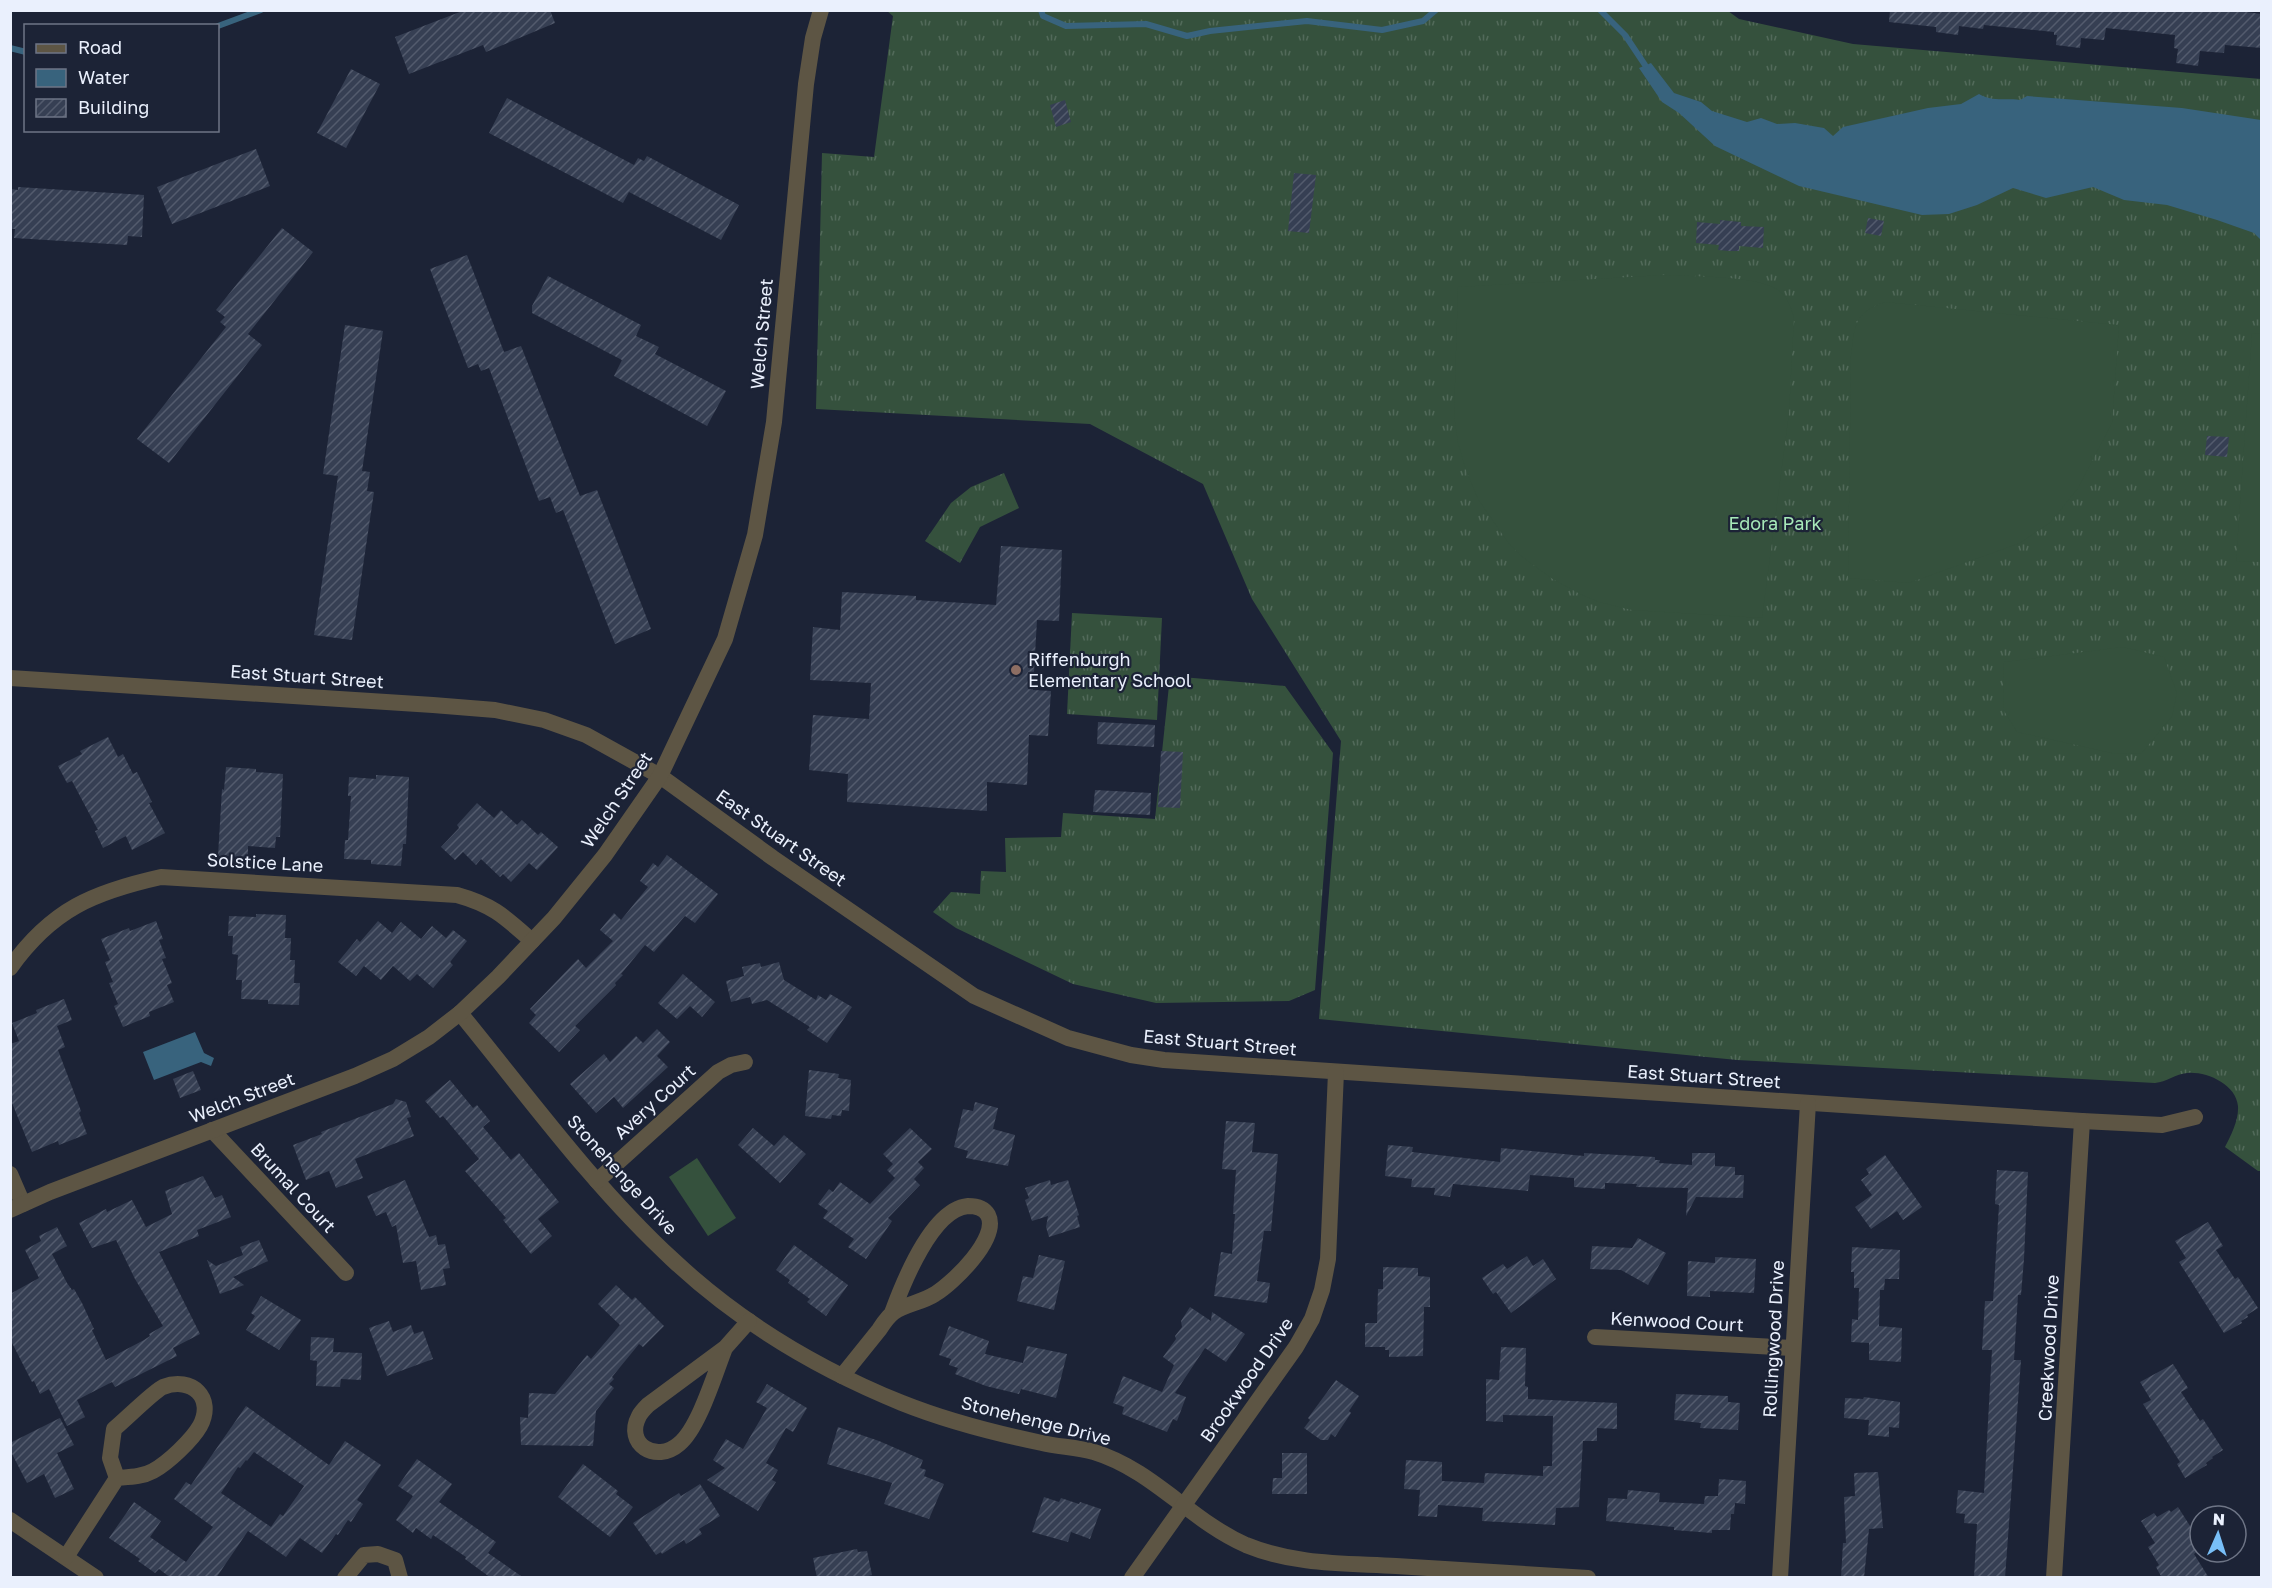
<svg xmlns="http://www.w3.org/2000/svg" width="2272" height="1588" viewBox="0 0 2272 1588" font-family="'Golos Text',sans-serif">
<defs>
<pattern id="grass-tufts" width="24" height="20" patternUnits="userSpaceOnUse" patternTransform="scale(1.5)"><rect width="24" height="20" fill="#35513d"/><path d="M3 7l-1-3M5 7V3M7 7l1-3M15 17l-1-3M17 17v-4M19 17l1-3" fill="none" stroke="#526a5a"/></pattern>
<pattern id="building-hatch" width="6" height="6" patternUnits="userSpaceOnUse" patternTransform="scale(1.5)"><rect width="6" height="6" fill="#363f53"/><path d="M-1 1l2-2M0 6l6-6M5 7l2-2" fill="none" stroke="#535b6d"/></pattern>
</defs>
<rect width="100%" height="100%" fill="#1c2336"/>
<g fill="url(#grass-tufts)">
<path d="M887,11H1728L1739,19L1853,44L2261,79V1171H2258L2225,1147C2231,1135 2239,1120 2238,1106C2236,1084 2206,1071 2187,1073C2176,1074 2166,1082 2155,1083L1737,1060L1319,1019L1341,741L1252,599L1203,484L1090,424L816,409L822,153L874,157L893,16Z"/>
<path d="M1004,473L1019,508L980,527L960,563L925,541L951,503L971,487Z"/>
<path d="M1072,613L1162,618L1157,720L1067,714Z"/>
<path d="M1170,676L1285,686L1333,753L1315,990L1289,1001L1156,1003L1073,984L956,928L933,912L951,892L980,894L981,871L1006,872L1005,838L1061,837L1063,813L1155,819Z"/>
</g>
<g fill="#35513d">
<path d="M1663,275C1691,277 1757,275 1778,290C1787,296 1791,307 1794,318L1789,413L1762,618L1632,610L1599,602L1580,594L1551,578L1520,555L1507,541L1478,499L1466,470L1458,443L1454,415L1458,287Z"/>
<path d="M1885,302L2119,325L2112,423L2078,488L2051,522L2020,543L1909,583L1848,578L1851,356C1855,326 1853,313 1885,302Z"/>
<path d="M2252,333L2262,334L2261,562L2236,561Z"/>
<path d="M2123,647L2164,657L2177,693L2172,716L2142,753L2116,754L2017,732L2003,709L2004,662Z"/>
<path d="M697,1158L736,1218L708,1236L669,1177Z"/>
</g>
<g fill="#38637d">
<path d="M1651,63L1674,93L1701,102L1712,111L1747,122L1761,118L1777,124L1795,123L1824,128L1833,136L1843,127L1928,108L1961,104L1979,94C1992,102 2006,98 2020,100L2027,96L2182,108L2261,120V240L2254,233L2217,220L2167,205L2124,200L2093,187L2046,198L2013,188L1977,205L1949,214L1922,215L1799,186L1715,146L1679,113L1662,102L1639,68Z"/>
<path d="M195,1032L204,1053L214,1058L211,1066L201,1062L154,1080L143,1052Z"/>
</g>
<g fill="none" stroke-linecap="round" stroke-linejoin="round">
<g stroke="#38637d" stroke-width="6">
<path d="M1041,10L1043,16L1066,26L1146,24L1187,36L1210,31L1307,21L1382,30L1423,21L1436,10"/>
<path d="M1600,10L1625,35L1645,65"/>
<path d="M218,26L261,10"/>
<path d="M10,48L26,52"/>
</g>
</g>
<g fill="url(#building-hatch)" fill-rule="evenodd">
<path d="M465,10H550L555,23L486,52L483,45L409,74L395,37Z"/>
<path d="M1890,10H2229L2262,14V48L2225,45L2224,53L2200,51L2198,66L2176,63L2178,49L2174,48L2175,35L2106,28L2104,40L2081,38L2080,48L2056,45L2057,35H2054V32L1984,25L1983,29L1959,26L1958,35L1936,32V27L1889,22Z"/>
<path d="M351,69L380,84L346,148L317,133Z"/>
<path d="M507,98L634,165L638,158L644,161L647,156L739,205L721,240L629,192L623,203L489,133Z"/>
<path d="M1065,100L1071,122L1056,127L1050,105Z"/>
<path d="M256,149L270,186L172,224L157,187Z"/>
<path d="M1294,173L1316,175L1309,233L1288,231Z"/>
<path d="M18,187L144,195L142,237L128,236L127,245L14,238L15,229H10V192L11,189L18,190Z"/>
<path d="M1868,218L1884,221L1881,236L1865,233Z"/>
<path d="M1720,220L1741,222V226L1764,227L1763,248L1739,246V251H1729L1718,250L1719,245L1696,243L1697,222L1720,224Z"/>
<path d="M282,228L313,252L248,334L262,345L169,463L137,439L226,327L220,322L225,317L216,310Z"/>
<path d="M467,255L504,352L521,346L580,496L597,490L651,629L615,644L563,510L556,513L550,497L539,501L489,368L481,371L478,364L468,368L430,269Z"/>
<path d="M548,276L641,325L636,336L659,347L655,354L726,391L707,426L614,376L622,360L532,313V306Z"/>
<path d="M345,325L383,331L362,471L370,472L367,491L374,492L352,640L314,635L338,476L323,474Z"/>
<path d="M2207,436L2229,437L2227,457L2205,455Z"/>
<path d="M1001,546L1062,550L1059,621L1037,620L1033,690L1051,691L1048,736L1029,735L1027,785L987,782V811L847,802L848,774L809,770L813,715L869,719L871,683L810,680L813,627L840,630L842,592L916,596V600L996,605Z"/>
<path d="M1098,722L1155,725L1154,747L1097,744Z"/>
<path d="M108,737L118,757L123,754L133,774L137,772L152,802L149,803L165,833L132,850L126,836L103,848L95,831L98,830L72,781L67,783L58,766L82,754L80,751Z"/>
<path d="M1161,751L1183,752L1180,808L1158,807Z"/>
<path d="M226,767L256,769V772L283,774L280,837H276L275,848L248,846V857L218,856L222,789L224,790Z"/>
<path d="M376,775L409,777L406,844H403L401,866L371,864V860L344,859L345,840H348L351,796H348L349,777L376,779Z"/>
<path d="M1095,790L1151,793L1150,815L1093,812Z"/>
<path d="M477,803L494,818L501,810L517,825L522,820L538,835L541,832L558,847L537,870L529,863L511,882L503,874L500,877L481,859L476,865L463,852L455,860L441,847L459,828L457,825Z"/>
<path d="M667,855L718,894L695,923L685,916L654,952L645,945L621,974L623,975L615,983L616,985L575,1026L580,1030L559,1052L529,1023L536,1015L530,1009L578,959L586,968L613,941L600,930L614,913L621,920L648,887L640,881L653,863L658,867Z"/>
<path d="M256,914L286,915L285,938H291L290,960H295L294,983H300L299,1005L268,1004V1000L241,999L242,980H236L238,955L232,954L233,936H228L229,916L256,917Z"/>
<path d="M156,921L163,939L159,940L166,958L162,959L172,983L167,985L174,1002L149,1012L150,1016L123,1027L114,1006L118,1004L109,983L113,982L105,962L110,960L101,939L129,928L130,931Z"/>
<path d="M378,921L392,933L401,922L421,939L432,926L446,938L453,930L467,941L450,962L453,965L433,988L417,974L410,981L393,966L381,980L364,966L356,976L338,962L357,939L360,942Z"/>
<path d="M779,962L784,980L816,1000L818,995L826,1000L830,994L852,1007L827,1043L807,1030L810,1027L767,1000L752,1004L750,997L731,1002L726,981L744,976L742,967L760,963L761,967Z"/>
<path d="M683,974L715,1002L702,1017L690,1006L677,1019L658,1003Z"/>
<path d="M64,999L72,1020L57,1026L65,1047L58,1050L81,1111L79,1113L87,1134L59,1145L58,1141L32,1152L10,1098V1044L19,1041L12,1023L37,1013L36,1010Z"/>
<path d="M657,1029L670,1042L657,1056L668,1067L623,1108L614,1097L596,1113L570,1084L604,1054L610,1062L636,1036L643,1043Z"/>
<path d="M809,1070L839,1074L838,1078L851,1080L849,1111L842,1110L841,1116L832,1115L831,1119L805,1116Z"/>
<path d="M193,1071L201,1090L180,1098L173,1079Z"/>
<path d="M450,1080L473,1108L477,1105L490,1121L483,1127L511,1160L519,1153L559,1202L538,1219L552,1236L531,1254L503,1220L506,1218L465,1171L479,1159L443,1116L440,1118L425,1101Z"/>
<path d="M396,1099L406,1102L411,1117L407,1118L414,1136L355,1159L363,1178L336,1188L329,1171L306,1180L293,1145L322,1134L321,1132L393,1104Z"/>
<path d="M975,1102L998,1108L993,1129L1015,1135L1008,1166L966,1158L968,1151L954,1147L963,1109L973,1111Z"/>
<path d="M1226,1121L1255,1123L1252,1152L1278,1154L1271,1231H1264L1257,1281L1270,1283L1267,1303L1214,1296L1221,1252L1232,1254L1235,1214H1233L1236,1170L1222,1169Z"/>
<path d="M753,1128L774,1146L784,1135L806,1154L780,1183L738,1145Z"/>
<path d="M910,1128L932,1149L918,1162L924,1168L914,1179L920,1185L888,1218L892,1221L866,1259L848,1247L854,1239L823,1218L828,1211L818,1204L829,1189L833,1192L840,1182L870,1204L895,1178L887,1170L893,1164L883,1154Z"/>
<path d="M1388,1145L1413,1147L1412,1152L1500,1162L1501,1148L1584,1156V1153L1655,1157V1160H1660L1659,1163L1692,1165V1153H1715V1166L1735,1167V1175H1744L1743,1198L1696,1197L1686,1216L1688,1188L1636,1187L1637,1184L1605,1183V1189L1574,1187V1178L1530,1175L1528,1191L1453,1184L1450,1197L1434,1195L1435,1188L1411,1187L1412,1179L1385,1176Z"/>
<path d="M1885,1155L1922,1207L1903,1220L1897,1211L1871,1229L1855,1207L1872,1195L1861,1180L1869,1174L1866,1169Z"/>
<path d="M1997,1170L2028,1172L2024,1259L2021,1295H2018L2014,1360H2021L2005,1578H1974L1977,1524L1964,1523L1965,1514L1956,1513L1958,1490L1984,1493L1992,1350H1982L1985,1301H1993L1999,1205L1995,1204Z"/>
<path d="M203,1176L215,1198L222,1195L231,1217L197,1230L199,1236L159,1252L200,1334L173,1348L177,1356L115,1387L112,1382L77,1400L85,1417L67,1426L49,1389L40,1394L34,1381L32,1382L10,1339V1294L39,1278L25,1250L41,1241L39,1236L57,1227L67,1246L52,1254L67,1283L72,1290L74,1289L82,1303L94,1329L92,1330L106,1360L144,1340L150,1336L149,1334L163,1326L135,1279L116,1240L92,1248L79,1223L106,1209L107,1212L132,1200L146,1227L172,1214L165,1191Z"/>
<path d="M405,1180L429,1237L436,1235L438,1245L445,1244L450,1268L443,1269L446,1285L421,1290L416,1261L403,1263L396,1225L392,1227L386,1212L376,1216L367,1196Z"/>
<path d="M1050,1180L1051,1185L1068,1180L1079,1215L1077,1216L1080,1227L1049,1237L1046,1227L1048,1216L1032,1221L1025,1200L1029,1198L1025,1188Z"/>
<path d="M2208,1222L2223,1246L2216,1250L2235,1279L2238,1277L2258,1308L2247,1315L2248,1317L2241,1321L2242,1323L2224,1333L2179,1262L2186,1258L2175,1241Z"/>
<path d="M1638,1238L1666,1253L1648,1285L1621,1270L1590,1269L1592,1246L1632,1248Z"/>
<path d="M259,1240L268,1261L233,1277L244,1285L220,1294L207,1260L216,1266L243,1255L240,1247Z"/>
<path d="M794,1245L848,1285L826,1316L807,1302L810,1299L788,1283L790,1280L776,1270Z"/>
<path d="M1852,1247L1900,1250L1899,1279H1885L1884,1290H1880L1879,1326L1902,1328L1901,1362L1869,1360V1343L1851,1342L1852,1319L1858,1320L1859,1288H1854V1272H1851Z"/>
<path d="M1039,1255L1065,1261L1054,1310L1017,1301L1023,1276L1033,1278Z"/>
<path d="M1527,1256L1533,1266L1543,1259L1556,1279L1511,1313L1496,1292L1493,1294L1482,1278L1503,1264L1507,1269Z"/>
<path d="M1715,1257L1756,1259L1754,1293L1710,1291V1297L1687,1296L1688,1261L1715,1263Z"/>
<path d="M1383,1267L1418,1268V1276L1430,1277V1307H1424L1423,1356L1389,1357V1350H1385V1347H1365V1323H1377L1378,1289H1383Z"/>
<path d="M616,1285L632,1300L635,1297L664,1326L643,1347L639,1344L612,1377L614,1379L609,1384L614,1388L596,1411L593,1446L521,1445L520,1417L528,1418L529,1393L555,1394L587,1355L591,1359L620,1325L598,1304Z"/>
<path d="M261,1296L301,1320L279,1350L246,1330L255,1316L251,1313Z"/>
<path d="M1190,1307L1211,1321L1212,1312L1245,1334L1226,1362L1205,1348L1175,1393L1186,1397L1177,1421L1173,1419L1167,1432L1122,1414L1124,1407L1113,1403L1123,1376L1162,1392L1174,1365L1163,1357L1176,1339L1175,1336L1182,1327L1181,1321Z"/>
<path d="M389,1321L393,1332L411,1325L414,1334L423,1331L433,1359L387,1376L369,1328Z"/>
<path d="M949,1326L989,1341L985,1354L1023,1363L1027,1346L1067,1354L1056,1398L1021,1389L1019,1394L986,1386L955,1374L958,1368L949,1365L951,1359L939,1355Z"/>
<path d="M311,1337L334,1338L333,1352L362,1353L361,1380L341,1379L340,1387L316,1386L317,1361L310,1360Z"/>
<path d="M1501,1347L1526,1348L1525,1386L1528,1387V1399L1617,1403V1429L1597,1428V1441H1583L1579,1507L1556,1508L1555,1525L1482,1521L1483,1508L1438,1505L1437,1517L1418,1516L1420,1490L1404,1489L1406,1460L1442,1462V1481L1484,1483L1485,1473L1543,1476V1466H1552L1553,1416L1503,1415V1422L1486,1421V1379L1499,1380Z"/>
<path d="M2173,1364L2188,1388L2181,1392L2200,1421L2203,1419L2223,1450L2212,1457L2213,1458L2206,1463L2207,1465L2185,1478L2177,1464L2180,1462L2143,1404L2151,1400L2140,1382Z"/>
<path d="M1336,1380L1359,1396L1349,1411L1351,1413L1335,1437L1331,1434L1328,1440H1321L1304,1428L1310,1420L1308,1418Z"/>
<path d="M767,1384L807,1408L793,1432L786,1428L766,1463L778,1470L772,1480L776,1482L758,1511L707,1480L725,1468L713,1460L726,1439L743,1449L767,1408L756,1402Z"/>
<path d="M1676,1394L1728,1396V1402L1740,1403L1738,1430L1700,1428L1701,1423L1674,1420Z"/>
<path d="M1864,1397L1900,1402L1899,1428L1889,1427V1437L1868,1435L1869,1420L1844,1418L1845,1398L1863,1399Z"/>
<path d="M246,1406L329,1465L345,1441L381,1465L357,1500L363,1504L351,1522L348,1520L338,1535L336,1534L322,1553L300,1538L286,1557L248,1531L216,1578H171L159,1569L155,1573L138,1561L140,1559L109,1538L134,1502L161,1521L150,1537L186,1562L213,1527L174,1499L186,1482L191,1485ZM254,1452L304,1486L283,1516L280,1514L271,1527L221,1493L238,1467L240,1468L246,1460L247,1461Z"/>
<path d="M60,1418L74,1445L57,1453L74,1489L55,1498L44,1474L27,1483L10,1450V1443Z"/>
<path d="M838,1427L879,1441L923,1460L920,1468L926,1470L924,1476L944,1484L929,1519L884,1504L892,1483L827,1464Z"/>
<path d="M1282,1453H1307V1494H1272L1273,1478H1282Z"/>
<path d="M417,1459L452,1484L439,1502L496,1542L488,1553L524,1578H491L465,1559L466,1557L433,1535L431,1539L416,1528L413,1533L396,1520L413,1496L398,1486Z"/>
<path d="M583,1464L618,1491L616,1494L633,1507L610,1537L558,1497Z"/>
<path d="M1878,1472L1883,1528L1869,1529L1864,1578H1841L1843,1543H1846L1844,1497L1855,1496L1854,1473Z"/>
<path d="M1719,1479L1746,1481L1745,1504L1735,1503L1734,1514H1731L1730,1530H1712V1533L1674,1530V1527L1606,1521L1608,1498L1627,1499L1628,1490L1660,1493L1659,1502L1704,1504L1705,1496H1718Z"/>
<path d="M700,1484L720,1516L699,1529L702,1534L686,1544L684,1540L662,1554L661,1552L656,1555L633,1523L679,1493L681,1496Z"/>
<path d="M1044,1497L1059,1502L1061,1498L1079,1504L1080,1502L1101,1509L1090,1539L1071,1532L1068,1542L1032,1532Z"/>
<path d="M2178,1507L2192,1529L2189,1532L2200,1549L2194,1554L2209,1578H2162L2156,1567L2159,1565L2148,1547L2155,1543L2141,1521L2154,1513L2157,1517L2169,1510L2171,1512Z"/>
<path d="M857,1549L858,1552L867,1551L872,1575L861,1578H817L813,1558Z"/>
</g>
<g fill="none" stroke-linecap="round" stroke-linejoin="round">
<g stroke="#5d5544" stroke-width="16">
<path d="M10,678L433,705L495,710L544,720L586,735L660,776L773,858L974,996L1068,1038L1131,1055L1164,1060L2082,1121L2162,1125L2195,1117"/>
<path d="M10,968C52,909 94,892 161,877L457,895C493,905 505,917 532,941"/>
<path d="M460,1013C528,1096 593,1186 672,1259C738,1321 818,1369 902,1403C947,1421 994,1433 1042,1443C1059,1447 1077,1447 1094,1452C1153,1470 1191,1521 1246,1545C1295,1565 1344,1563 1396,1566C1460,1570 1524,1574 1588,1578"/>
<path d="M212,1130L346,1273"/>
<path d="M10,1174L23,1204"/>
<path d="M597,1181L718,1072L731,1065L745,1062"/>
<path d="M10,1210L50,1192L355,1076L393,1059L429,1037L460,1013L498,977L554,918L605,855L660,776L725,639L755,535L774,422L806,84L813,38L821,10"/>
<path d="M1595,1337L1793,1348"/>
<path d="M725,1348C715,1373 699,1428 679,1444C656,1464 624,1444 639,1416C641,1412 645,1408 648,1405L725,1348L749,1321"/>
<path d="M842,1376C854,1361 867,1345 879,1330C883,1324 888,1316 894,1312C906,1304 923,1302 935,1294C953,1283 1000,1238 988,1215C984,1208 976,1206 968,1206C932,1209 903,1283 892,1313"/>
<path d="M10,1520L96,1578"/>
<path d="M66,1557L117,1478C130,1477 142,1477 153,1471C168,1463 192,1440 200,1426C215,1398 192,1376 163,1387C154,1391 124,1421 114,1429L110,1458L117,1478"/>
<path d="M345,1578L364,1555L378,1554L395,1560L400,1578"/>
<path d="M1132,1578L1296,1347L1312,1319L1322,1290L1328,1259L1336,1072"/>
<path d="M1780,1578L1808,1103"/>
<path d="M2054,1578L2082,1121"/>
</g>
</g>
<circle fill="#8d6e63" stroke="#1c2336" stroke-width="2" cx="1016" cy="670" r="6"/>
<g text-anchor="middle" stroke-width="4.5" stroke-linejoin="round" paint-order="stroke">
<g font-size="18" fill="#eaf0fd" stroke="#1c2336">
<text transform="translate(762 334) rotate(-85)" y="6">Welch Street</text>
<text transform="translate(307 677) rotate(4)" y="6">East Stuart Street</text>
<text transform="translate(617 800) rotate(-56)" y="6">Welch Street</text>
<text transform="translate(781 838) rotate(35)" y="6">East Stuart Street</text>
<text transform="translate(265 863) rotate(3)" y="6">Solstice Lane</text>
<text transform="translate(1220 1043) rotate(5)" y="6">East Stuart Street</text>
<text transform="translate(1704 1077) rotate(4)" y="6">East Stuart Street</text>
<text transform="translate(242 1098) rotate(-21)" y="6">Welch Street</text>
<text transform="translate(655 1102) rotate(-42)" y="6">Avery Court</text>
<text transform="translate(622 1175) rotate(48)" y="6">Stonehenge Drive</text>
<text transform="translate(293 1188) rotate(47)" y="6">Brumal Court</text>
<text transform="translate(1677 1322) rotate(3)" y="6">Kenwood Court</text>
<text transform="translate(1774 1339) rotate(-87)" y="6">Rollingwood Drive</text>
<text transform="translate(2049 1348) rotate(-87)" y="6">Creekwood Drive</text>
<text transform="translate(1247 1380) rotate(-55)" y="6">Brookwood Drive</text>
<text transform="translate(1036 1421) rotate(14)" y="6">Stonehenge Drive</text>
</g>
<g font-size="18" fill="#a7e9b9" stroke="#1c2336">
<text x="1775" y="530">Edora Park</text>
</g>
<g font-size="18" fill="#eaf0fd" stroke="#1c2336" text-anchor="start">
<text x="1028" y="666">Riffenburgh<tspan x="1028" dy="21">Elementary School</tspan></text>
</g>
</g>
<rect width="2272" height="1588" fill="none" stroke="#eaf0fd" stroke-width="24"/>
<rect x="24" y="24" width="195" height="108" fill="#1c2336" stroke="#6e7586" stroke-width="1.5"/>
<rect x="36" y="44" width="30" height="9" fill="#5d5544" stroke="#6e7586" stroke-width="1.5"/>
<text x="78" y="54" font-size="18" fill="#eaf0fd">Road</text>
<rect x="36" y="69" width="30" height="18" fill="#38637d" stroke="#6e7586" stroke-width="1.5"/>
<text x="78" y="84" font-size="18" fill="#eaf0fd">Water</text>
<rect x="36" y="99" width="30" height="18" fill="url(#building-hatch)" stroke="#6e7586" stroke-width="1.5"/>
<text x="78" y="114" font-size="18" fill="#eaf0fd">Building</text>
<g transform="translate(2218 1534) rotate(3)"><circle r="28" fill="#1c2336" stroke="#6e7586" stroke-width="1.5"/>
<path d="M0-4.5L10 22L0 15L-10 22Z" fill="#78bff7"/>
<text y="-9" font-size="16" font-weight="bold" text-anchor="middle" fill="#eaf0fd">N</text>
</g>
</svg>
